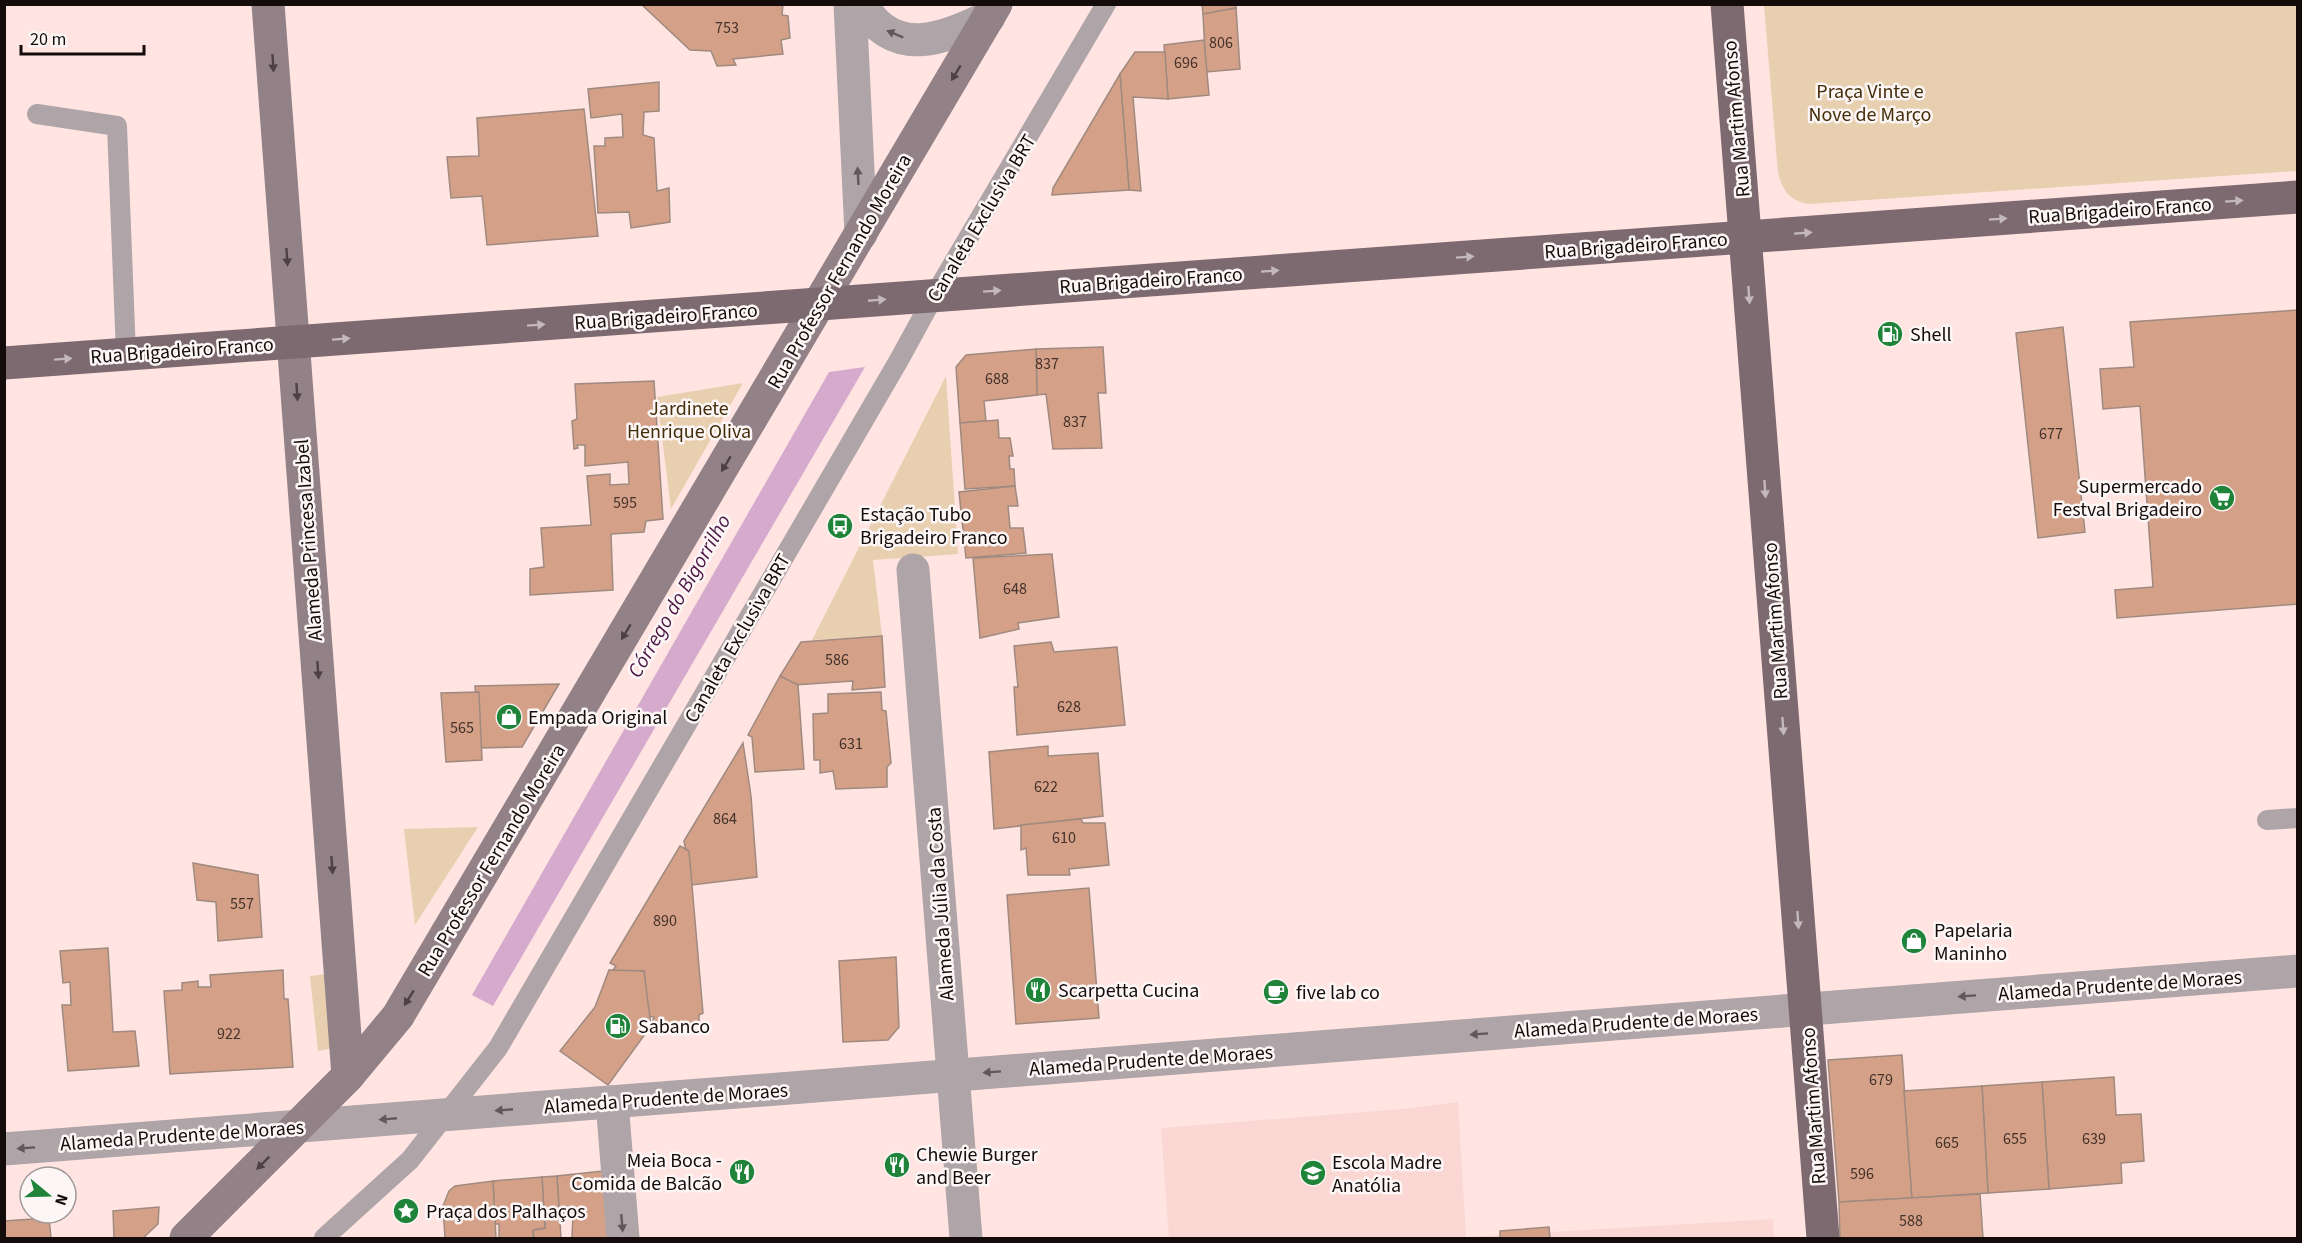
<svg xmlns="http://www.w3.org/2000/svg" width="2302" height="1243" viewBox="0 0 2302 1243" font-family="'Source Sans 3',sans-serif">
<rect width="100%" height="100%" fill="#ffe4e2"/>
<path fill="#fbd7d4" d="M1458,1102L1466,1237L1773,1219L1774,1238H1169L1161,1128L1402,1109Z"/>
<g fill="#e8cfb0">
<path d="M1764,5H2297V171L1808,204C1789,200 1783,191 1778,173Z"/>
<path d="M946,376L958,554L873,560L882,636L812,640Z"/>
<path d="M743,383L671,509L657,397Z"/>
<path d="M478,827L415,925L404,829Z"/>
<path d="M327,974L333,1048L318,1051L310,976Z"/>
</g>
<path fill="#d6aacd" d="M865,367L493,1006L472,995L829,372Z"/>
<g fill="#d4a188" stroke="#9f8a7f" stroke-width="1.5">
<path d="M641,4H783L782,15L788,16L790,38L781,40L783,54L733,59L736,65L717,66L711,51L690,50Z"/>
<path d="M1202,4H1236V8L1203,14Z"/>
<path d="M1236,8L1240,69L1206,72L1203,14Z"/>
<path d="M1204,40L1209,95L1168,99L1164,45Z"/>
<path d="M1135,52H1165L1168,99L1133,97L1141,191L1129,190L1120,74Z"/>
<path d="M1120,74L1129,190L1052,195L1053,188Z"/>
<path d="M659,82V111L644,112L643,135L654,138L657,191L669,188L670,222L631,228L629,212L598,213L594,146H605V138L623,137L622,114L591,118L588,89Z"/>
<path d="M584,109L598,236L487,245L482,196L451,198L447,157L479,156L477,118Z"/>
<path d="M2298,310V604L2117,618L2115,590L2153,587L2140,406L2103,409L2100,369L2134,367L2130,322Z"/>
<path d="M2063,327L2085,532L2038,538L2016,333Z"/>
<path d="M1103,347L1106,393H1098L1102,448L1053,449L1046,394L1037,395L1036,349Z"/>
<path d="M1036,349L1037,395L984,401L986,421L960,423L956,367L966,355Z"/>
<path d="M654,381L663,519L646,521L644,532L611,534L613,590L530,595V569L544,567L541,528L591,525L587,476L610,474V485L629,484L628,462L585,466V445H577L578,448L574,449L572,421L577,419L575,384Z"/>
<path d="M998,420L999,438H1010L1013,456H1009L1010,469H1014L1015,486L965,489L960,423Z"/>
<path d="M1015,486L1018,506H1008L1010,528H1023L1026,553L966,558L959,492Z"/>
<path d="M1052,554L1059,617L1018,623L1019,629L980,638L973,558Z"/>
<path d="M882,636L885,687L852,690L853,681L794,685L780,676L801,642Z"/>
<path d="M1051,642L1054,652L1117,647L1125,725L1017,735L1014,687H1018L1014,646Z"/>
<path d="M780,676L798,685L804,769L755,772L752,737L748,735Z"/>
<path d="M559,684L522,747L480,748L475,686Z"/>
<path d="M479,692L482,760L446,762L441,693Z"/>
<path d="M881,692L882,710L886,711L891,763L887,767V787L836,789L833,771L820,773V760H814L813,714L828,713V694Z"/>
<path d="M743,743L751,796L757,877L692,885L684,841Z"/>
<path d="M1048,746V756L1098,753L1103,816L994,829L989,752Z"/>
<path d="M1081,819L1083,823H1105L1109,865L1069,869L1070,875H1028L1026,848L1021,850V825Z"/>
<path d="M680,846L689,851L703,1013L699,1015V1022L651,1026L654,1017L648,1016L644,971L611,973L616,966L610,963Z"/>
<path d="M193,863L258,875L262,937L218,941L216,902L197,900Z"/>
<path d="M1089,888L1099,1018L1016,1024L1007,895Z"/>
<path d="M108,948L113,1032L135,1031L139,1066L68,1071L62,1005H71L70,982L63,983L60,951Z"/>
<path d="M896,957L899,1027L888,1040L843,1042L839,961Z"/>
<path d="M283,970L284,999H288L293,1067L170,1074L164,991L182,990V983L198,981V987H211L210,975Z"/>
<path d="M609,970L644,971L651,1026L608,1085L560,1051L595,1007Z"/>
<path d="M1902,1055L1912,1198L1839,1202L1828,1060Z"/>
<path d="M2114,1077L2116,1115L2141,1114L2144,1161L2121,1163L2122,1183L2049,1189L2042,1082Z"/>
<path d="M2042,1082L2049,1189L1988,1193L1982,1086Z"/>
<path d="M1982,1086L1988,1193L1912,1198L1904,1091Z"/>
<path d="M612,1170L618,1238H572L573,1213H559L557,1176Z"/>
<path d="M557,1176L561,1238H534L533,1230L545,1228L542,1177Z"/>
<path d="M542,1177L545,1228L533,1230V1238H499V1224H495L493,1181Z"/>
<path d="M493,1181L496,1238H445L443,1206L449,1191L455,1186Z"/>
<path d="M1980,1194L1983,1238H1840L1839,1202Z"/>
<path d="M159,1207L158,1224L143,1238H114L113,1211Z"/>
<path d="M49,1218L51,1238H4V1221Z"/>
<path d="M1549,1227L1550,1238H1500V1231Z"/>
</g>
<g fill="none" stroke-linecap="round" stroke-linejoin="round">
<g stroke="#afa4a7" stroke-width="20">
<path d="M37,114L117,126L126,354"/>
<path d="M2267,820L2298,818"/>
<path d="M324,1238L410,1160L498,1048L899,360L934,296L1106,4"/>
</g>
<g stroke="#afa4a7" stroke-width="33">
<path d="M850,4L861,234"/>
<path d="M861,4C895,60 942,39 989,17"/>
<path d="M913,570L966,1238"/>
<path d="M612,1102L623,1238"/>
<path d="M4,1149L2298,971"/>
</g>
<g stroke="#928287" stroke-width="33">
<path d="M268,4L348,1076"/>
<path d="M186,1238L348,1076L398,1016L996,4"/>
</g>
<g stroke="#7d6a70" stroke-width="33">
<path d="M1727,4L1823,1238"/>
<path d="M4,363L2298,197"/>
</g>
</g>
<defs><path id="oneway-solid" d="M-6-.8H1V-3.2L6.5 0L1 3.2V.8H-6Z" transform="scale(1.5)"/></defs>
<g fill="#625859">
<use href="#oneway-solid" transform="translate(895 34) rotate(-157)"/>
<use href="#oneway-solid" transform="translate(858 176) rotate(-93)"/>
<use href="#oneway-solid" transform="translate(1967 996) rotate(176)"/>
<use href="#oneway-solid" transform="translate(1479 1034) rotate(176)"/>
<use href="#oneway-solid" transform="translate(992 1072) rotate(176)"/>
<use href="#oneway-solid" transform="translate(504 1110) rotate(175)"/>
<use href="#oneway-solid" transform="translate(388 1119) rotate(175)"/>
<use href="#oneway-solid" transform="translate(26 1148) rotate(176)"/>
<use href="#oneway-solid" transform="translate(622 1223) rotate(85)"/>
</g>
<g fill="#4d4143">
<use href="#oneway-solid" transform="translate(273 63) rotate(86)"/>
<use href="#oneway-solid" transform="translate(956 73) rotate(121)"/>
<use href="#oneway-solid" transform="translate(287 257) rotate(86)"/>
<use href="#oneway-solid" transform="translate(297 392) rotate(86)"/>
<use href="#oneway-solid" transform="translate(726 464) rotate(121)"/>
<use href="#oneway-solid" transform="translate(626 632) rotate(121)"/>
<use href="#oneway-solid" transform="translate(318 670) rotate(86)"/>
<use href="#oneway-solid" transform="translate(332 865) rotate(86)"/>
<use href="#oneway-solid" transform="translate(409 998) rotate(122)"/>
<use href="#oneway-solid" transform="translate(263 1163) rotate(135)"/>
</g>
<g fill="#c3b8ba">
<use href="#oneway-solid" transform="translate(2234 201) rotate(-4)"/>
<use href="#oneway-solid" transform="translate(1998 219) rotate(-4)"/>
<use href="#oneway-solid" transform="translate(1803 233) rotate(-4)"/>
<use href="#oneway-solid" transform="translate(1465 257) rotate(-4)"/>
<use href="#oneway-solid" transform="translate(1270 271) rotate(-4)"/>
<use href="#oneway-solid" transform="translate(992 291) rotate(-4)"/>
<use href="#oneway-solid" transform="translate(1749 295) rotate(86)"/>
<use href="#oneway-solid" transform="translate(877 300) rotate(-5)"/>
<use href="#oneway-solid" transform="translate(536 325) rotate(-4)"/>
<use href="#oneway-solid" transform="translate(341 339) rotate(-4)"/>
<use href="#oneway-solid" transform="translate(63 359) rotate(-4)"/>
<use href="#oneway-solid" transform="translate(1765 489) rotate(86)"/>
<use href="#oneway-solid" transform="translate(1783 726) rotate(86)"/>
<use href="#oneway-solid" transform="translate(1798 920) rotate(86)"/>
</g>
<defs>
<g id="fuel-disc" transform="scale(1.35)"><circle r="9.5" fill="#1f8439" stroke="#fcf7f6"/><path d="M-5.5-6h7V0h2V4h1.3V-2.5L3-4.5l.8-.8L6-3V5H2.5V1h-1V6h-7ZM-4.2-4.7v3.2H.2V-4.7Z" fill="#fff"/></g>
<g id="supermarket-disc" transform="scale(1.35)"><circle r="9.5" fill="#1f8439" stroke="#fcf7f6"/><path d="M-6-5.5h2.5l.6 2H6L4.5 2H-2.5L-4.4-4H-6ZM-1.5 3.2a1.3 1.3 0 1 0 .1 0ZM3 3.2a1.3 1.3 0 1 0 .1 0Z" fill="#fff"/></g>
<g id="bus-disc" transform="scale(1.35)"><circle r="9.5" fill="#1f8439" stroke="#fcf7f6"/><path d="M-5-6H5V4H4V6H2V4H-2V6H-4V4H-5ZM-3.5-4V0h7V-4ZM-3.5 1.2v1.5H-2V1.2ZM2 1.2v1.5H3.5V1.2Z" fill="#fff"/></g>
<g id="shop-disc" transform="scale(1.35)"><circle r="9.5" fill="#1f8439" stroke="#fcf7f6"/><path d="M-5-2.5h2.3a2.7 3.5 0 0 1 5.4 0H5L5.5 6h-11ZM-1.5-2.5h3a1.5 2.3 0 0 0-3 0Z" fill="#fff"/></g>
<g id="restaurant-disc" transform="scale(1.35)"><circle r="9.5" fill="#1f8439" stroke="#fcf7f6"/><path d="M-5-6h1v4h1v-4h1v4h1v-4h1v5L-1.5 .5V6h-2V.5L-5-1ZM5-6V6H3V1.5H1.5Q1.5-4 5-6Z" fill="#fff"/></g>
<g id="cafe-disc" transform="scale(1.35)"><circle r="9.5" fill="#1f8439" stroke="#fcf7f6"/><path d="M-5.5-4.5H6V0H3Q3 3.5 0 3.5H-2.5Q-5.5 3.5-5.5 0ZM3-3.2v2h1.7v-2ZM-6 4.5H4V6H-6Z" fill="#fff"/></g>
<g id="school-disc" transform="scale(1.35)"><circle r="9.5" fill="#1f8439" stroke="#fcf7f6"/><path d="M0-5L7-2L0 1L-7-2ZM-4 1L0 2.5L4 1V4Q0 6-4 4Z" fill="#fff"/></g>
<g id="sight-disc" transform="scale(1.35)"><circle r="9.5" fill="#1f8439" stroke="#fcf7f6"/><path d="M0-6L1.8-2.2L6-1.7L2.9 1.2L3.7 5.4L0 3.3L-3.7 5.4L-2.9 1.2L-6-1.7L-1.8-2.2Z" fill="#fff"/></g>
</defs>
<g fill-rule="evenodd">
<use href="#fuel-disc" x="1890" y="334"/>
<use href="#supermarket-disc" x="2222" y="498"/>
<use href="#bus-disc" x="840" y="526"/>
<use href="#shop-disc" x="509" y="717"/>
<use href="#shop-disc" x="1914" y="941"/>
<use href="#restaurant-disc" x="1038" y="990"/>
<use href="#cafe-disc" x="1276" y="992"/>
<use href="#fuel-disc" x="618" y="1026"/>
<use href="#restaurant-disc" x="897" y="1165"/>
<use href="#restaurant-disc" x="742" y="1172"/>
<use href="#school-disc" x="1313" y="1173"/>
<use href="#sight-disc" x="406" y="1211"/>
</g>
<g text-anchor="middle" stroke-width="5" stroke-linejoin="round" paint-order="stroke">
<g font-size="16" fill="#44312a">
<text x="727" y="33">753</text>
<text x="1221" y="48">806</text>
<text x="1186" y="68">696</text>
<text x="1047" y="369">837</text>
<text x="997" y="384">688</text>
<text x="1075" y="427">837</text>
<text x="2051" y="439">677</text>
<text x="625" y="508">595</text>
<text x="1015" y="594">648</text>
<text x="837" y="665">586</text>
<text x="1069" y="712">628</text>
<text x="462" y="733">565</text>
<text x="851" y="749">631</text>
<text x="1046" y="792">622</text>
<text x="725" y="824">864</text>
<text x="1064" y="843">610</text>
<text x="242" y="909">557</text>
<text x="665" y="926">890</text>
<text x="229" y="1039">922</text>
<text x="1881" y="1085">679</text>
<text x="2015" y="1144">655</text>
<text x="2094" y="1144">639</text>
<text x="1947" y="1148">665</text>
<text x="1862" y="1179">596</text>
<text x="1911" y="1226">588</text>
</g>
<g font-size="20" fill="#452d0a" stroke="#fcf7f6">
<text x="1870" y="98">Praça Vinte e<tspan x="1870" dy="23">Nove de Março</tspan></text>
<text x="689" y="415">Jardinete<tspan x="689" dy="23">Henrique Oliva</tspan></text>
</g>
<g font-size="20" fill="#140c0b" stroke="#fcf7f6">
<text transform="translate(1736 119) rotate(-95)" y="7">Rua Martim Afonso</text>
<text transform="translate(2120 210) rotate(-4)" y="7">Rua Brigadeiro Franco</text>
<text transform="translate(981 218) rotate(-59)" y="7">Canaleta Exclusiva BRT</text>
<text transform="translate(1636 245) rotate(-4)" y="7">Rua Brigadeiro Franco</text>
<text transform="translate(839 271) rotate(-60)" y="7">Rua Professor Fernando Moreira</text>
<text transform="translate(1151 280) rotate(-4)" y="7">Rua Brigadeiro Franco</text>
<text transform="translate(666 316) rotate(-4)" y="7">Rua Brigadeiro Franco</text>
<text transform="translate(182 350) rotate(-4)" y="7">Rua Brigadeiro Franco</text>
<text transform="translate(308 540) rotate(-94)" y="7">Alameda Princesa Izabel</text>
<text transform="translate(1775 621) rotate(-94)" y="7">Rua Martim Afonso</text>
<text transform="translate(737 638) rotate(-60)" y="7">Canaleta Exclusiva BRT</text>
<text transform="translate(491 860) rotate(-59)" y="7">Rua Professor Fernando Moreira</text>
<text transform="translate(940 904) rotate(-94)" y="7">Alameda Júlia da Costa</text>
<text transform="translate(2120 985) rotate(-4)" y="7">Alameda Prudente de Moraes</text>
<text transform="translate(1636 1022) rotate(-4)" y="7">Alameda Prudente de Moraes</text>
<text transform="translate(1151 1060) rotate(-4)" y="7">Alameda Prudente de Moraes</text>
<text transform="translate(666 1098) rotate(-4)" y="7">Alameda Prudente de Moraes</text>
<text transform="translate(1813 1106) rotate(-94)" y="7">Rua Martim Afonso</text>
<text transform="translate(182 1135) rotate(-4)" y="7">Alameda Prudente de Moraes</text>
</g>
<g font-size="20" fill="#140c0b" stroke="#fcf7f6" text-anchor="start">
<text x="1910" y="341">Shell</text>
<text x="2202" y="493" text-anchor="end">Supermercado<tspan x="2202" dy="23">Festval Brigadeiro</tspan></text>
<text x="860" y="521">Estação Tubo<tspan x="860" dy="23">Brigadeiro Franco</tspan></text>
<text x="528" y="724">Empada Original</text>
<text x="1934" y="937">Papelaria<tspan x="1934" dy="23">Maninho</tspan></text>
<text x="1058" y="997">Scarpetta Cucina</text>
<text x="1296" y="999">five lab co</text>
<text x="638" y="1033">Sabanco</text>
<text x="916" y="1161">Chewie Burger<tspan x="916" dy="23">and Beer</tspan></text>
<text x="722" y="1167" text-anchor="end">Meia Boca -<tspan x="722" dy="23">Comida de Balcão</tspan></text>
<text x="1332" y="1169">Escola Madre<tspan x="1332" dy="23">Anatólia</tspan></text>
<text x="426" y="1218">Praça dos Palhaços</text>
</g>
<g font-size="21" font-style="italic" fill="#4a1543" stroke="#fcf7f6">
<text transform="translate(679 596) rotate(-60)" y="7">Córrego do Bigorrilho</text>
</g>
</g>
<rect width="2302" height="1243" fill="none" stroke="#140c0b" stroke-width="12"/>
<g transform="translate(48 1195) rotate(109)"><circle r="28" fill="#fcf7f6" stroke="#9f9998" stroke-width="1.5"/>
<path d="M0-4.5L10 22L0 15L-10 22Z" fill="#1f8439"/>
<text y="-9" font-size="16" font-weight="bold" text-anchor="middle" fill="#140c0b">N</text>
</g>
<path d="M21 45v9h123v-9" fill="none" stroke="#140c0b" stroke-width="3"/>
<text x="30" y="45" font-size="18" fill="#140c0b" stroke="#fcf7f6" stroke-width="4.5" paint-order="stroke">20 m</text>
</svg>
